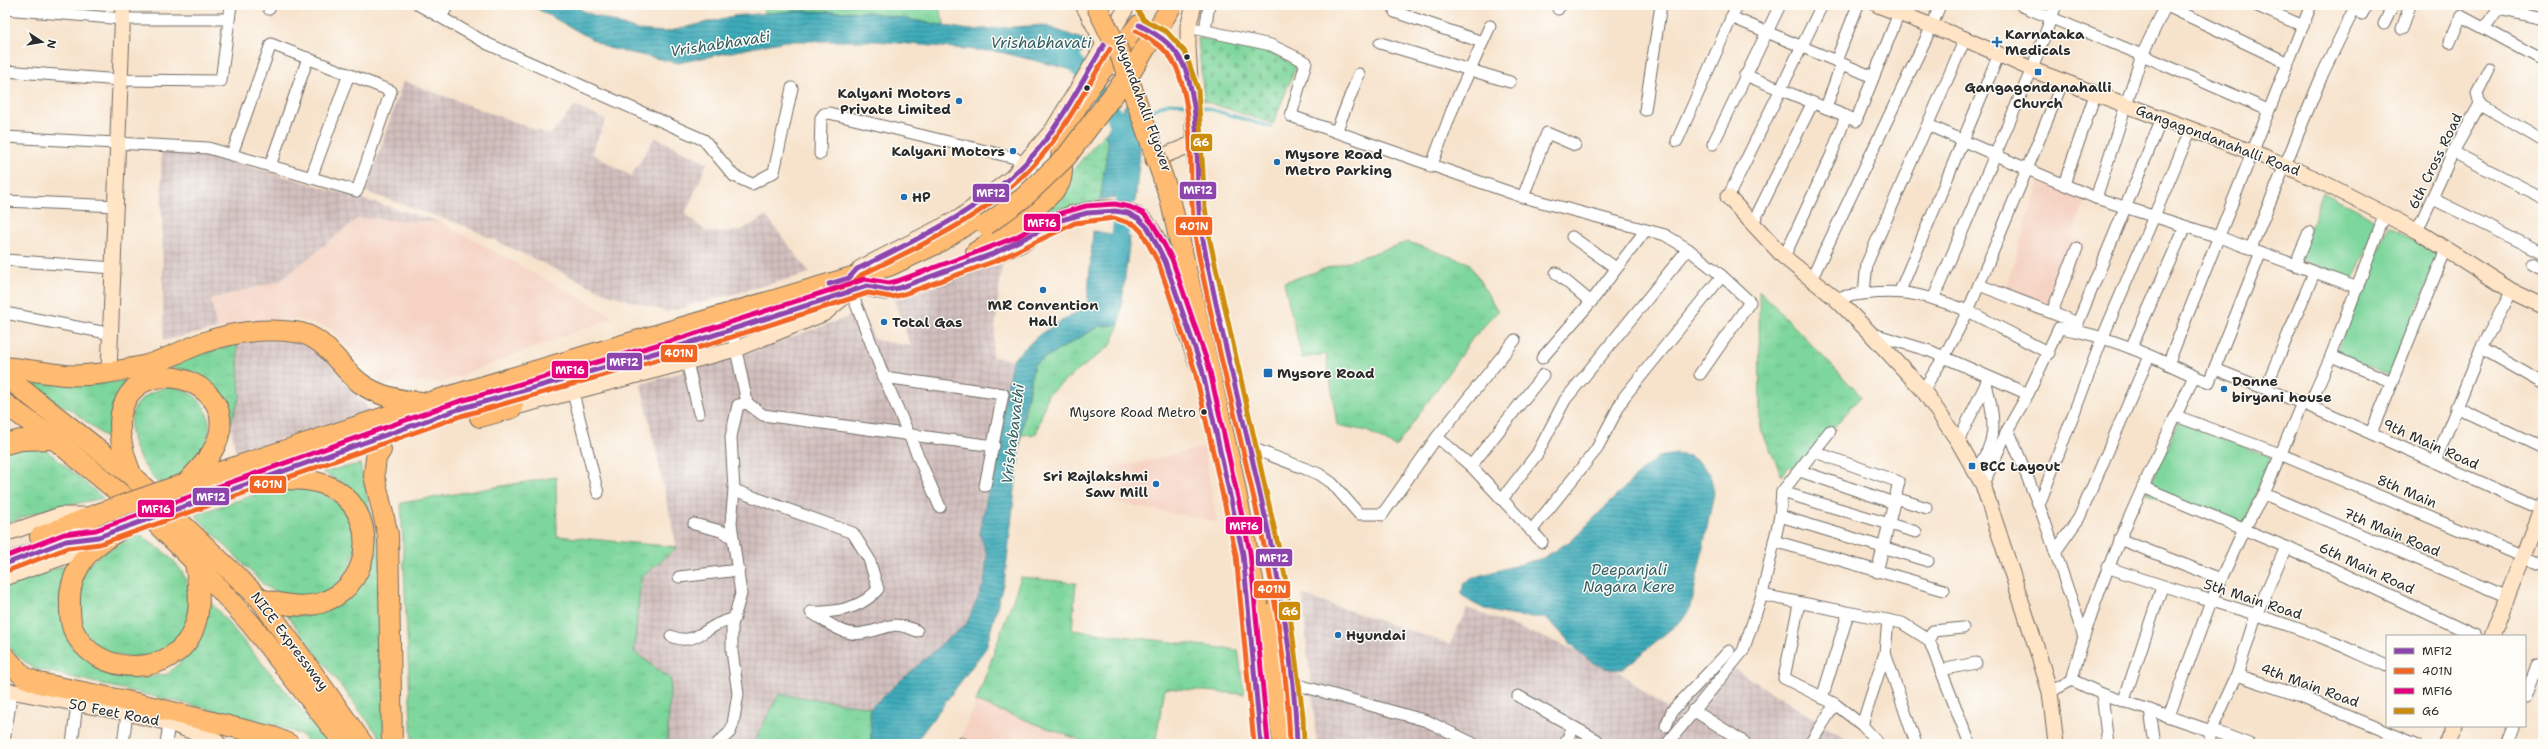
<svg xmlns="http://www.w3.org/2000/svg" width="2548" height="749" viewBox="0 0 2548 749" font-family="'Shantell Sans',sans-serif">
<defs>
<pattern id="industrial-grid" width="8" height="8" patternUnits="userSpaceOnUse"><rect width="8" height="8" fill="#d1bfbd"/><path d="M0 4h8M4 0v8" fill="none" stroke="#b4a4a3"/></pattern>
<pattern id="grass-tufts" width="24" height="20" patternUnits="userSpaceOnUse"><rect width="24" height="20" fill="#7dd69b"/><path d="M3 7l-1-3M5 7V3M7 7l1-3M15 17l-1-3M17 17v-4M19 17l1-3" fill="none" stroke="#6cb886"/></pattern>
<pattern id="wetland-marsh" width="20" height="14" patternUnits="userSpaceOnUse"><rect width="20" height="14" fill="#7dd69b"/><path d="M1 5h8M5 5V1M11 12h8M15 12V8" fill="none" stroke="#6cb886"/></pattern>
<pattern id="cemetery-stones" width="16" height="16" patternUnits="userSpaceOnUse"><rect width="16" height="16" fill="#7dd69b"/><path d="M2 7V4a2 2 0 0 1 4 0v3zM10 15v-3a2 2 0 0 1 4 0v3z" fill="#6cb886"/></pattern>
<pattern id="water-rules" width="6" height="5" patternUnits="userSpaceOnUse"><rect width="6" height="5" fill="#3cabb9"/><path d="M0 2.5h6" fill="none" stroke="#338b97"/></pattern>
</defs>
<rect width="100%" height="100%" fill="#fdfcf7"/>
<filter id="ink" filterUnits="userSpaceOnUse"><feTurbulence type="fractalNoise" baseFrequency=".025" numOctaves="2"/><feDisplacementMap in="SourceGraphic" scale="8" xChannelSelector="R" yChannelSelector="G"/><feConvolveMatrix kernelMatrix="1 2 1 2 8 2 1 2 1" color-interpolation-filters="sRGB"/></filter>
<filter id="wash" filterUnits="userSpaceOnUse"><feTurbulence type="fractalNoise" baseFrequency=".012" numOctaves="4" result="noise"/><feDisplacementMap in="SourceGraphic" scale="16" xChannelSelector="R" yChannelSelector="G"/><feGaussianBlur stdDeviation="0.9" result="paint"/><feColorMatrix in="noise" values="0 0 0 0 0 0 0 0 0 0 0 0 0 0 0 0 0 1.4 0 .05"/><feComposite in="paint" operator="in"/></filter>
<g filter="url(#wash)">
<rect width="100%" height="100%" fill="#f7e3cc"/>
<g fill="#f5d2c2">
<path d="M2039,183L2085,198L2072,239L2085,243L2057,309L2004,292Z"/>
<path d="M358,218L440,222L615,317L443,382L382,384L331,328L297,319L217,329L211,299L280,281Z"/>
<path d="M1204,447L1217,522L1114,502L1110,467L1143,462Z"/>
<path d="M976,702L1091,744H958Z"/>
</g>
<g fill="url(#industrial-grid)">
<path d="M403,81L550,135L575,106L606,120L591,153L631,176L655,137L707,163L685,214L707,232L740,231L766,216L810,273L667,312L605,293L465,226L366,192Z"/>
<path d="M161,153L212,155L440,222L358,218L280,281L211,299L217,329L164,340Z"/>
<path d="M1002,263L992,357L1012,360L980,534L987,556L984,584L966,625L946,640L870,707L779,694L753,744H667L671,679L634,652L641,578L677,547L641,384L744,354L862,312L875,340L911,346L894,301Z"/>
<path d="M257,340L304,342L324,356L371,412L236,453L230,424L240,397L237,344Z"/>
<path d="M1302,595L1450,644L1467,608L1605,661L1667,709L1722,661L1854,744H1317Z"/>
</g>
<g fill="url(#grass-tufts)" stroke="#548063">
<path d="M765,5H938L945,26L868,12L794,11L763,13Z"/>
<path d="M1408,242L1469,263L1498,311L1472,339L1396,447L1367,431L1337,425L1326,354L1302,358L1284,282Z"/>
<path d="M1759,290L1861,396L1796,471L1789,466L1782,476L1760,427Z"/>
<path d="M1119,325L1111,345L1048,394L1036,434L1021,435L1034,364L1100,326Z"/>
<path d="M237,344L240,397L230,424C222,385 202,365 160,369L162,365Z"/>
<path d="M23,376L87,385L137,379C123,393 111,403 110,423C109,430 112,435 110,441L73,411L27,387Z"/>
<path d="M168,387C197,388 214,411 208,439C208,442 207,448 206,451C199,462 184,473 175,482H157C128,450 112,400 168,387Z"/>
<path d="M38,443L103,498L38,512L5,524V451Z"/>
<path d="M360,464L382,563L385,744L287,615H304L365,576L373,557V545L365,508L348,486L322,472Z"/>
<path d="M556,477L557,536L677,547L641,578L634,652L671,679L667,744H412L401,503Z"/>
<path d="M295,487C309,490 323,492 335,501C374,527 353,595 307,598C293,599 277,593 266,587L195,515L257,494Z"/>
<path d="M139,534C152,544 168,553 178,566C189,581 192,599 188,615C186,620 186,628 183,632C160,667 95,665 80,624C78,618 79,609 79,602C79,596 77,588 78,581C82,562 122,542 139,534Z"/>
<path d="M66,565L61,588L60,613L71,646L96,667L136,679L168,674L194,648L204,626L209,600L330,744H309L302,735L272,724L33,668L14,653L5,639V586Z"/>
<path d="M1021,577L1076,583L1072,630L1238,650L1244,694L1165,688L1155,744H1091L976,702Z"/>
<path d="M779,694L870,707L871,744H753Z"/>
</g>
<path fill="url(#wetland-marsh)" stroke="#548063" d="M1105,133L1108,145L1100,200L1017,229L1051,195Z"/>
<path fill="url(#cemetery-stones)" stroke="#548063" d="M1198,38L1262,48L1296,66L1273,124L1204,101Z"/>
<g fill="#7dd69b" stroke="#548063">
<path d="M2323,192L2378,220L2353,280L2299,259Z"/>
<path d="M2389,225L2439,255L2389,376L2336,353Z"/>
<path d="M2179,422L2271,457L2241,530L2146,493Z"/>
</g>
<g fill="url(#water-rules)" stroke="#346b72">
<path d="M530,5H574L585,12L637,30L666,32L733,16L794,11L868,12L969,30L1043,25L1087,41L1073,70L1000,52L876,41H785L678,63L608,48Z"/>
<path d="M1127,103L1141,142L1135,203L1116,198L1100,200L1108,145L1105,133Z"/>
<path d="M1093,231L1130,237L1119,325L1100,326L1034,364L1024,411L1005,577L986,648L914,744H871L870,708L946,640L966,625L984,584L987,556L980,534L1012,360L1040,334L1087,306Z"/>
<path d="M1676,454L1690,456L1701,464L1710,474L1714,493L1691,607L1683,619L1623,669C1589,675 1568,636 1545,617C1519,618 1481,614 1461,594L1464,583L1475,577L1543,558L1572,540L1642,470L1658,457Z"/>
</g>
<g fill="none" stroke-linecap="round" stroke-linejoin="round">
<g stroke="#3cabb9" stroke-width="3">
<path d="M1196,105L1271,127"/>
<path d="M1148,112L1169,103L1188,104"/>
</g>
<g stroke="#3cabb9" stroke-width="17">
<path d="M1059,54L1070,56L1114,114L1124,139"/>
<path d="M1117,259L1127,178"/>
</g>
</g>
</g>
<g filter="url(#ink)">
<g fill="none" stroke-linecap="round" stroke-linejoin="round">
<g stroke="#726b63" stroke-width="13">
<g id="street">
<path d="M419,5L488,44L704,140L734,176L752,184L774,172L792,88"/>
<path d="M1858,5L1836,61L1873,77"/>
<path d="M2165,5L2288,63"/>
<path d="M2255,5L2303,26"/>
<path d="M2022,6L2142,55L2268,110"/>
<path d="M5,9L123,19H229"/>
<path d="M269,9L271,5"/>
<path d="M1558,9L1560,5"/>
<path d="M1395,12L1482,42"/>
<path d="M2362,14L2366,5"/>
<path d="M441,17L448,5"/>
<path d="M1731,17L1836,61"/>
<path d="M2384,24L2393,5"/>
<path d="M1188,27L1271,45L1306,62L1291,116L1523,197L1665,235L1688,249L1722,276L1750,302L1700,374"/>
<path d="M2485,27L2498,9L2543,19"/>
<path d="M2402,29L2410,5"/>
<path d="M1205,30L1209,5"/>
<path d="M2450,42L2461,16L2543,60"/>
<path d="M1380,43L1510,82"/>
<path d="M1841,65L1826,108L1846,116"/>
<path d="M5,71L120,80L221,81L231,5"/>
<path d="M1745,75L1826,108"/>
<path d="M2480,104L2543,141"/>
<path d="M2480,104L2477,93L2489,69"/>
<path d="M1645,110L1661,5"/>
<path d="M1928,125L2027,169L2063,81"/>
<path d="M1336,132L1359,74"/>
<path d="M5,137L208,148L357,191L391,91L271,44L233,151"/>
<path d="M1677,141L1737,5"/>
<path d="M1713,144L1780,5"/>
<path d="M2453,152L2543,198"/>
<path d="M820,154L821,118L824,114L829,113L1015,158L1044,183"/>
<path d="M270,166L308,58"/>
<path d="M1431,167L1454,105L1490,26"/>
<path d="M311,178L349,74"/>
<path d="M2064,184L2096,92"/>
<path d="M1523,197L1547,133L1575,145"/>
<path d="M1728,197L1822,5"/>
<path d="M2096,198L2142,55L2166,5"/>
<path d="M2433,199L2543,253"/>
<path d="M5,201L117,206"/>
<path d="M1752,225L1812,104"/>
<path d="M2417,231L2453,152L2480,104"/>
<path d="M1572,237L1616,268"/>
<path d="M2251,248L2323,73L2354,9"/>
<path d="M1784,257L1831,156L1846,116L1856,121L1899,13"/>
<path d="M5,260L114,268"/>
<path d="M2532,263L2543,269"/>
<path d="M2295,265L2309,232"/>
<path d="M1556,273L1591,302"/>
<path d="M1811,280L1931,28L1940,5"/>
<path d="M1979,285L2078,323"/>
<path d="M851,291L884,377L1003,394L985,486"/>
<path d="M1900,291L1999,54"/>
<path d="M1864,293L1867,263L1965,39"/>
<path d="M1934,297L2032,69L2056,5"/>
<path d="M1835,298C1891,288 1915,290 1968,311L2027,169L2096,198L2219,237L2358,288"/>
<path d="M2052,312L2077,248"/>
<path d="M5,313L112,334"/>
<path d="M732,330L747,403L763,415L994,446"/>
<path d="M2075,330L2162,118"/>
<path d="M1870,333L1930,351L2028,394"/>
<path d="M2131,348L2185,227"/>
<path d="M2481,348L2543,383"/>
<path d="M2331,356L2392,382"/>
<path d="M1542,358L1591,302L1645,231"/>
<path d="M687,362L699,413"/>
<path d="M2215,369L2309,406L2331,356L2385,214"/>
<path d="M2194,376L2209,382L2261,252"/>
<path d="M884,377L940,507"/>
<path d="M571,385L598,493"/>
<path d="M2266,387L2314,273"/>
<path d="M1923,390L1944,357L1968,311L2049,353"/>
<path d="M2309,406L2541,509"/>
<path d="M2456,407L2543,448"/>
<path d="M2176,416L2280,454L2538,563"/>
<path d="M2008,429L2043,516L2083,634"/>
<path d="M2371,433L2446,249"/>
<path d="M1437,437L1471,466L1542,542"/>
<path d="M1958,441L1987,382"/>
<path d="M1249,447L1319,474L1332,483L1359,514H1383"/>
<path d="M1815,452L1899,482L1877,572"/>
<path d="M2435,462L2481,348L2512,291"/>
<path d="M1471,466L1543,375"/>
<path d="M1975,470C2000,441 1994,418 1986,383"/>
<path d="M1800,471L1894,503"/>
<path d="M1983,485L2008,429L2028,394L2059,328C2096,333 2134,348 2168,364"/>
<path d="M2143,487L2286,547L2476,636"/>
<path d="M734,490L853,533L869,559L878,589C862,608 836,613 811,612"/>
<path d="M1782,492L1916,532"/>
<path d="M2264,494L2508,597"/>
<path d="M1895,498L1927,508"/>
<path d="M1502,499L1537,454L1565,400L1688,249"/>
<path d="M2039,505L2102,339L2191,129"/>
<path d="M1382,515L1437,437L1515,340"/>
<path d="M1780,516L1928,561"/>
<path d="M694,524L721,531L733,538"/>
<path d="M1531,531L1596,450L1624,397L1722,276"/>
<path d="M2119,539L2221,579"/>
<path d="M1774,541L1944,590"/>
<path d="M2055,552L2079,518L2149,356"/>
<path d="M2107,567C2178,593 2252,610 2323,638C2345,647 2366,657 2387,666"/>
<path d="M679,577L739,570"/>
<path d="M1762,595L1902,623L1929,640L1970,744"/>
<path d="M1799,604L1784,678L1835,704L1862,725L1879,744"/>
<path d="M812,613C827,622 845,637 863,633C890,629 889,619 917,631"/>
<path d="M671,636C690,645 701,633 716,625C722,622 729,620 735,618"/>
<path d="M1929,640L1933,631L1963,628"/>
<path d="M1885,653L1916,744"/>
<path d="M1941,670L1976,663"/>
<path d="M2237,675L2297,695L2416,744"/>
<path d="M2072,680L2102,694L2108,744"/>
<path d="M1291,683L1427,721L1474,744"/>
<path d="M2050,692L2072,680C2098,573 2149,476 2194,376L2168,364L2311,5"/>
<path d="M2102,694L2211,731L2237,675L2256,615L2286,547"/>
<path d="M1518,696L1597,740"/>
<path d="M2525,697L2537,665H2543"/>
<path d="M1822,698L1848,614"/>
<path d="M2124,700L2162,587"/>
<path d="M1693,710L1744,742"/>
<path d="M2150,710L2155,744"/>
<path d="M2169,716L2211,601L2244,529L2264,494L2302,403"/>
<path d="M1862,725L1885,653L1888,620"/>
<path d="M1666,726L1672,711L1729,651"/>
<path d="M2212,730L2249,744"/>
<path d="M5,735L12,692"/>
<path d="M72,744L77,704"/>
<path d="M123,744L127,713"/>
<path d="M166,744L169,723"/>
<path d="M717,744L730,732L733,724L738,694L732,651V625L741,594L731,523L734,490L731,437L738,405L747,403"/>
<path d="M962,744V743"/>
<path d="M1565,744L1573,727"/>
<path d="M1667,744L1743,651L1762,595L1780,516L1782,492L1830,431"/>
<path d="M1810,744L1835,704"/>
<path d="M2209,744L2211,731"/>
<path d="M2507,744L2514,726"/>
</g>
</g>
<g stroke="#726b63" stroke-width="17">
<g id="secondary">
<path d="M1083,5L1116,67"/>
<path d="M1194,5L1188,27V47L1198,208L1203,242L1278,578L1296,717L1297,744"/>
<path d="M1878,5L1965,39L2038,72L2265,157L2316,179L2417,231L2512,291L2543,306"/>
<path d="M1146,29C1168,40 1178,52 1186,75"/>
<path d="M1153,160L1195,143"/>
<path d="M1728,197L1784,257L1835,298L1870,333L1923,390L1958,441L1983,485L2034,640L2050,692L2056,744"/>
<path d="M860,268L960,217L1012,177L1053,129L1128,5"/>
<path d="M109,372L123,5"/>
<path d="M512,408L736,349L825,313L851,291"/>
<path d="M5,534L60,515H89"/>
<path d="M5,578L72,554L96,538"/>
<path d="M1246,588L1261,744"/>
<path d="M2492,636L2543,504"/>
<path d="M5,690L127,713L169,723L215,740L219,744"/>
<path d="M2446,744L2454,726"/>
</g>
</g>
<g stroke="#726b63" stroke-width="22">
<g id="highway">
<path d="M976,252C992,242 1052,198 1059,184C1066,170 1058,151 1063,136C1078,94 1112,59 1139,25"/>
<path d="M867,286C874,287 884,290 891,290C901,288 913,283 922,280C955,269 987,257 1019,243C1030,238 1039,230 1050,225C1076,212 1128,199 1148,228C1176,270 1182,324 1202,369"/>
<path d="M5,367C25,369 45,373 65,375C91,377 118,371 143,366C163,361 183,350 202,343C232,332 264,328 295,332C325,335 338,366 360,383C378,396 400,401 422,402"/>
<path d="M5,376L132,476L260,599L363,744"/>
<path d="M5,404L54,439L157,524L195,562L251,624L345,744"/>
<path d="M480,417L512,408L515,392"/>
<path d="M5,444L21,440L54,439"/>
<path d="M381,450L376,458L374,475L388,535L392,744"/>
<path d="M132,476C73,335 254,364 215,446C208,461 197,471 187,482"/>
<path d="M175,487L430,402L889,266L936,244L980,216"/>
<path d="M186,506L459,409L683,345L839,294"/>
<path d="M121,529C112,535 102,541 94,548C81,559 71,579 70,596C70,607 69,619 73,629C95,680 179,678 195,625C202,604 198,583 195,562"/>
<path d="M40,537L95,515"/>
<path d="M5,564L66,541L110,533"/>
<path d="M260,599C282,604 305,610 326,601C376,581 378,507 328,486C312,479 294,479 277,479"/>
<path d="M1267,605L1283,744"/>
<path d="M5,657L24,677L39,683L136,703L273,737L289,744"/>
</g>
</g>
<use href="#street" stroke="#fff" stroke-width="11"/>
<use href="#secondary" stroke="#ffe4c6" stroke-width="15"/>
<use href="#highway" stroke="#febb71" stroke-width="20"/>
<g stroke="#726b63" stroke-width="22" stroke-linecap="butt">
<g id="highway-bridge">
<path d="M1096,5L1120,54L1170,198L1232,471L1258,606"/>
<path d="M986,225L1023,198L1066,157L1132,70L1172,5"/>
<path d="M95,515L175,487"/>
<path d="M121,529L186,506"/>
</g>
</g>
<use href="#highway-bridge" stroke="#febb71" stroke-width="20"/>
<g stroke="#fdfcf7" stroke-width="8">
<g id="bus-1">
<path d="M1139,25C1161,36 1177,47 1186,71C1204,125 1192,185 1203,240C1234,407 1291,572 1297,744"/>
<path d="M829,284L849,278L857,269C921,238 986,208 1034,154C1062,122 1081,82 1104,45"/>
<path d="M5,564L66,541L98,537L459,409L683,345L867,286L888,290L899,288L995,253L1061,220L1087,213L1115,211L1128,213L1139,219L1148,228L1165,261L1202,369L1243,554L1261,744"/>
</g>
</g>
<g stroke="#fdfcf7" stroke-width="8">
<g id="bus-2">
<path d="M1136,31C1156,42 1172,52 1179,74C1197,127 1186,187 1196,241C1227,408 1284,573 1290,744"/>
<path d="M831,291L852,284L861,275C925,244 993,213 1040,158C1068,125 1087,86 1110,49"/>
<path d="M7,571L68,548L100,544L461,416L685,352L868,293L891,297L901,295L998,260L1075,223L1114,218L1135,225L1142,232L1159,264L1195,371L1236,555L1254,744"/>
</g>
</g>
<g stroke="#fdfcf7" stroke-width="8">
<path id="bus-3" d="M5,557L64,534L96,530L457,402L681,338L865,279L889,283L897,281L980,251L1016,237L1058,214L1086,206L1115,204L1130,207L1143,213L1153,224L1172,259L1209,367L1250,552L1268,743"/>
</g>
<g stroke="#fdfcf7" stroke-width="8">
<path id="bus-4" d="M1134,5L1144,20L1167,32L1185,52L1198,89L1205,207L1210,241L1285,576L1303,716L1304,744"/>
</g>
<use href="#bus-1" stroke="#8e44ad" stroke-width="5"/>
<use href="#bus-2" stroke="#f26522" stroke-width="5"/>
<use href="#bus-3" stroke="#e5007d" stroke-width="5"/>
<use href="#bus-4" stroke="#ce8d09" stroke-width="5"/>
</g>
</g>
<g fill="#1f6fb2" stroke="#fdfcf7" stroke-width="1.5">
<path d="M1995 36h4v4h4v4h-4v4h-4v-4h-4v-4h4z"/>
<rect x="2034" y="68" width="8" height="8" rx="2"/>
<circle cx="959" cy="101" r="4"/>
<circle cx="1013" cy="151" r="4"/>
<circle cx="1277" cy="162" r="4"/>
<circle cx="904" cy="197" r="4"/>
<circle cx="1043" cy="290" r="4"/>
<circle cx="884" cy="322" r="4"/>
<rect x="1263" y="368" width="10" height="10" rx="2"/>
<circle cx="2224" cy="389" r="4"/>
<rect x="1968" y="462" width="8" height="8" rx="2"/>
<circle cx="1156" cy="484" r="4"/>
<circle cx="1338" cy="635" r="4"/>
</g>
<g fill="#2b2b2b" stroke="#fdfcf7" stroke-width="1.5">
<circle cx="1187" cy="57" r="3.5"/>
<circle cx="1087" cy="88" r="3.5"/>
<circle cx="1204" cy="412" r="3.5"/>
</g>
<g text-anchor="middle" stroke-width="3" stroke-linejoin="round" paint-order="stroke">
<g font-size="13" fill="#2b2b2b" stroke="#fdfcf7" text-anchor="end">
<text x="1196" y="417">Mysore Road Metro</text>
</g>
<g font-size="14" font-weight="bold" fill="#2b2b2b" stroke="#fdfcf7" text-anchor="start">
<text x="2005" y="39">Karnataka<tspan x="2005" dy="16">Medicals</tspan></text>
<text x="2038" y="92" text-anchor="middle">Gangagondanahalli<tspan x="2038" dy="16">Church</tspan></text>
<text x="951" y="98" text-anchor="end">Kalyani Motors<tspan x="951" dy="16">Private Limited</tspan></text>
<text x="1005" y="156" text-anchor="end">Kalyani Motors</text>
<text x="1285" y="159">Mysore Road<tspan x="1285" dy="16">Metro Parking</tspan></text>
<text x="912" y="202">HP</text>
<text x="1043" y="310" text-anchor="middle">MR Convention<tspan x="1043" dy="16">Hall</tspan></text>
<text x="892" y="327">Total Gas</text>
<text x="1277" y="378">Mysore Road</text>
<text x="2232" y="386">Donne<tspan x="2232" dy="16">biryani house</tspan></text>
<text x="1980" y="471">BCC Layout</text>
<text x="1148" y="481" text-anchor="end">Sri Rajlakshmi<tspan x="1148" dy="16">Saw Mill</tspan></text>
<text x="1346" y="640">Hyundai</text>
</g>
<g font-size="14" fill="#2b2b2b" stroke="#fdfcf7">
<text transform="translate(1143 103) rotate(70)" y="5">Nayandahalli Flyover</text>
<text transform="translate(2218 140) rotate(21)" y="5">Gangagondanahalli Road</text>
<text transform="translate(2435 161) rotate(-64)" y="5">6th Cross Road</text>
<text transform="translate(2431 444) rotate(24)" y="5">9th Main Road</text>
<text transform="translate(2407 491) rotate(23)" y="5">8th Main</text>
<text transform="translate(2392 532) rotate(23)" y="5">7th Main Road</text>
<text transform="translate(2367 568) rotate(25)" y="5">6th Main Road</text>
<text transform="translate(2253 599) rotate(18)" y="5">5th Main Road</text>
<text transform="translate(290 641) rotate(53)" y="5">NICE Expressway</text>
<text transform="translate(2310 685) rotate(20)" y="5">4th Main Road</text>
<text transform="translate(114 712) rotate(11)" y="5">50 Feet Road</text>
</g>
<g font-size="15" font-style="italic" fill="#325e64" stroke="#fdfcf7">
<text x="1041" y="48">Vrishabhavati</text>
<text transform="translate(720 44) rotate(-9)" y="5">Vrishabhavati</text>
<text transform="translate(1013 434) rotate(-83)" y="5">Vrishabavathi</text>
<text x="1629" y="575">Deepanjali<tspan x="1629" dy="17">Nagara Kere</tspan></text>
</g>
</g>
<g stroke="#fdfcf7" stroke-width="1.5">
<rect x="1190" y="133" width="23" height="19" rx="4" fill="#ce8d09"/>
<rect x="1179" y="181" width="38" height="19" rx="4" fill="#8e44ad"/>
<rect x="972" y="183" width="38" height="20" rx="4" fill="#8e44ad"/>
<rect x="1023" y="213" width="38" height="19" rx="4" fill="#e5007d"/>
<rect x="1175" y="216" width="38" height="20" rx="4" fill="#f26522"/>
<rect x="660" y="344" width="38" height="19" rx="4" fill="#f26522"/>
<rect x="606" y="352" width="37" height="19" rx="4" fill="#8e44ad"/>
<rect x="551" y="360" width="38" height="19" rx="4" fill="#e5007d"/>
<rect x="249" y="475" width="38" height="19" rx="4" fill="#f26522"/>
<rect x="192" y="487" width="38" height="19" rx="4" fill="#8e44ad"/>
<rect x="137" y="499" width="38" height="19" rx="4" fill="#e5007d"/>
<rect x="1225" y="516" width="38" height="19" rx="4" fill="#e5007d"/>
<rect x="1255" y="548" width="38" height="19" rx="4" fill="#8e44ad"/>
<rect x="1253" y="580" width="38" height="19" rx="4" fill="#f26522"/>
<rect x="1278" y="601" width="23" height="20" rx="4" fill="#ce8d09"/>
</g>
<g font-size="11" text-anchor="middle" font-weight="bold" fill="#fff">
<text x="1201" y="146">G6</text>
<text x="1198" y="194">MF12</text>
<text x="991" y="197">MF12</text>
<text x="1042" y="227">MF16</text>
<text x="1194" y="230">401N</text>
<text x="679" y="357">401N</text>
<text x="624" y="366">MF12</text>
<text x="570" y="374">MF16</text>
<text x="268" y="488">401N</text>
<text x="211" y="501">MF12</text>
<text x="156" y="513">MF16</text>
<text x="1244" y="530">MF16</text>
<text x="1274" y="562">MF12</text>
<text x="1272" y="593">401N</text>
<text x="1290" y="615">G6</text>
</g>
<rect width="2548" height="749" fill="none" stroke="#fdfcf7" stroke-width="20"/>
<rect x="2386" y="635" width="140" height="92" fill="#fdfcf7" stroke="#a9a8a5"/>
<rect x="2394" y="648" width="20" height="6" fill="#8e44ad" stroke="#a9a8a5"/>
<text x="2422" y="655" font-size="12" fill="#2b2b2b">MF12</text>
<rect x="2394" y="668" width="20" height="6" fill="#f26522" stroke="#a9a8a5"/>
<text x="2422" y="675" font-size="12" fill="#2b2b2b">401N</text>
<rect x="2394" y="688" width="20" height="6" fill="#e5007d" stroke="#a9a8a5"/>
<text x="2422" y="695" font-size="12" fill="#2b2b2b">MF16</text>
<rect x="2394" y="708" width="20" height="6" fill="#ce8d09" stroke="#a9a8a5"/>
<text x="2422" y="715" font-size="12" fill="#2b2b2b">G6</text>
<g transform="translate(42 42) rotate(102)" stroke="#fdfcf7" stroke-width="3" paint-order="stroke">
<path d="M0-3L7 15L0 10L-7 15Z" fill="#2b2b2b"/>
<text y="-6" font-size="11" font-weight="bold" text-anchor="middle" fill="#2b2b2b">N</text>
</g>
</svg>
